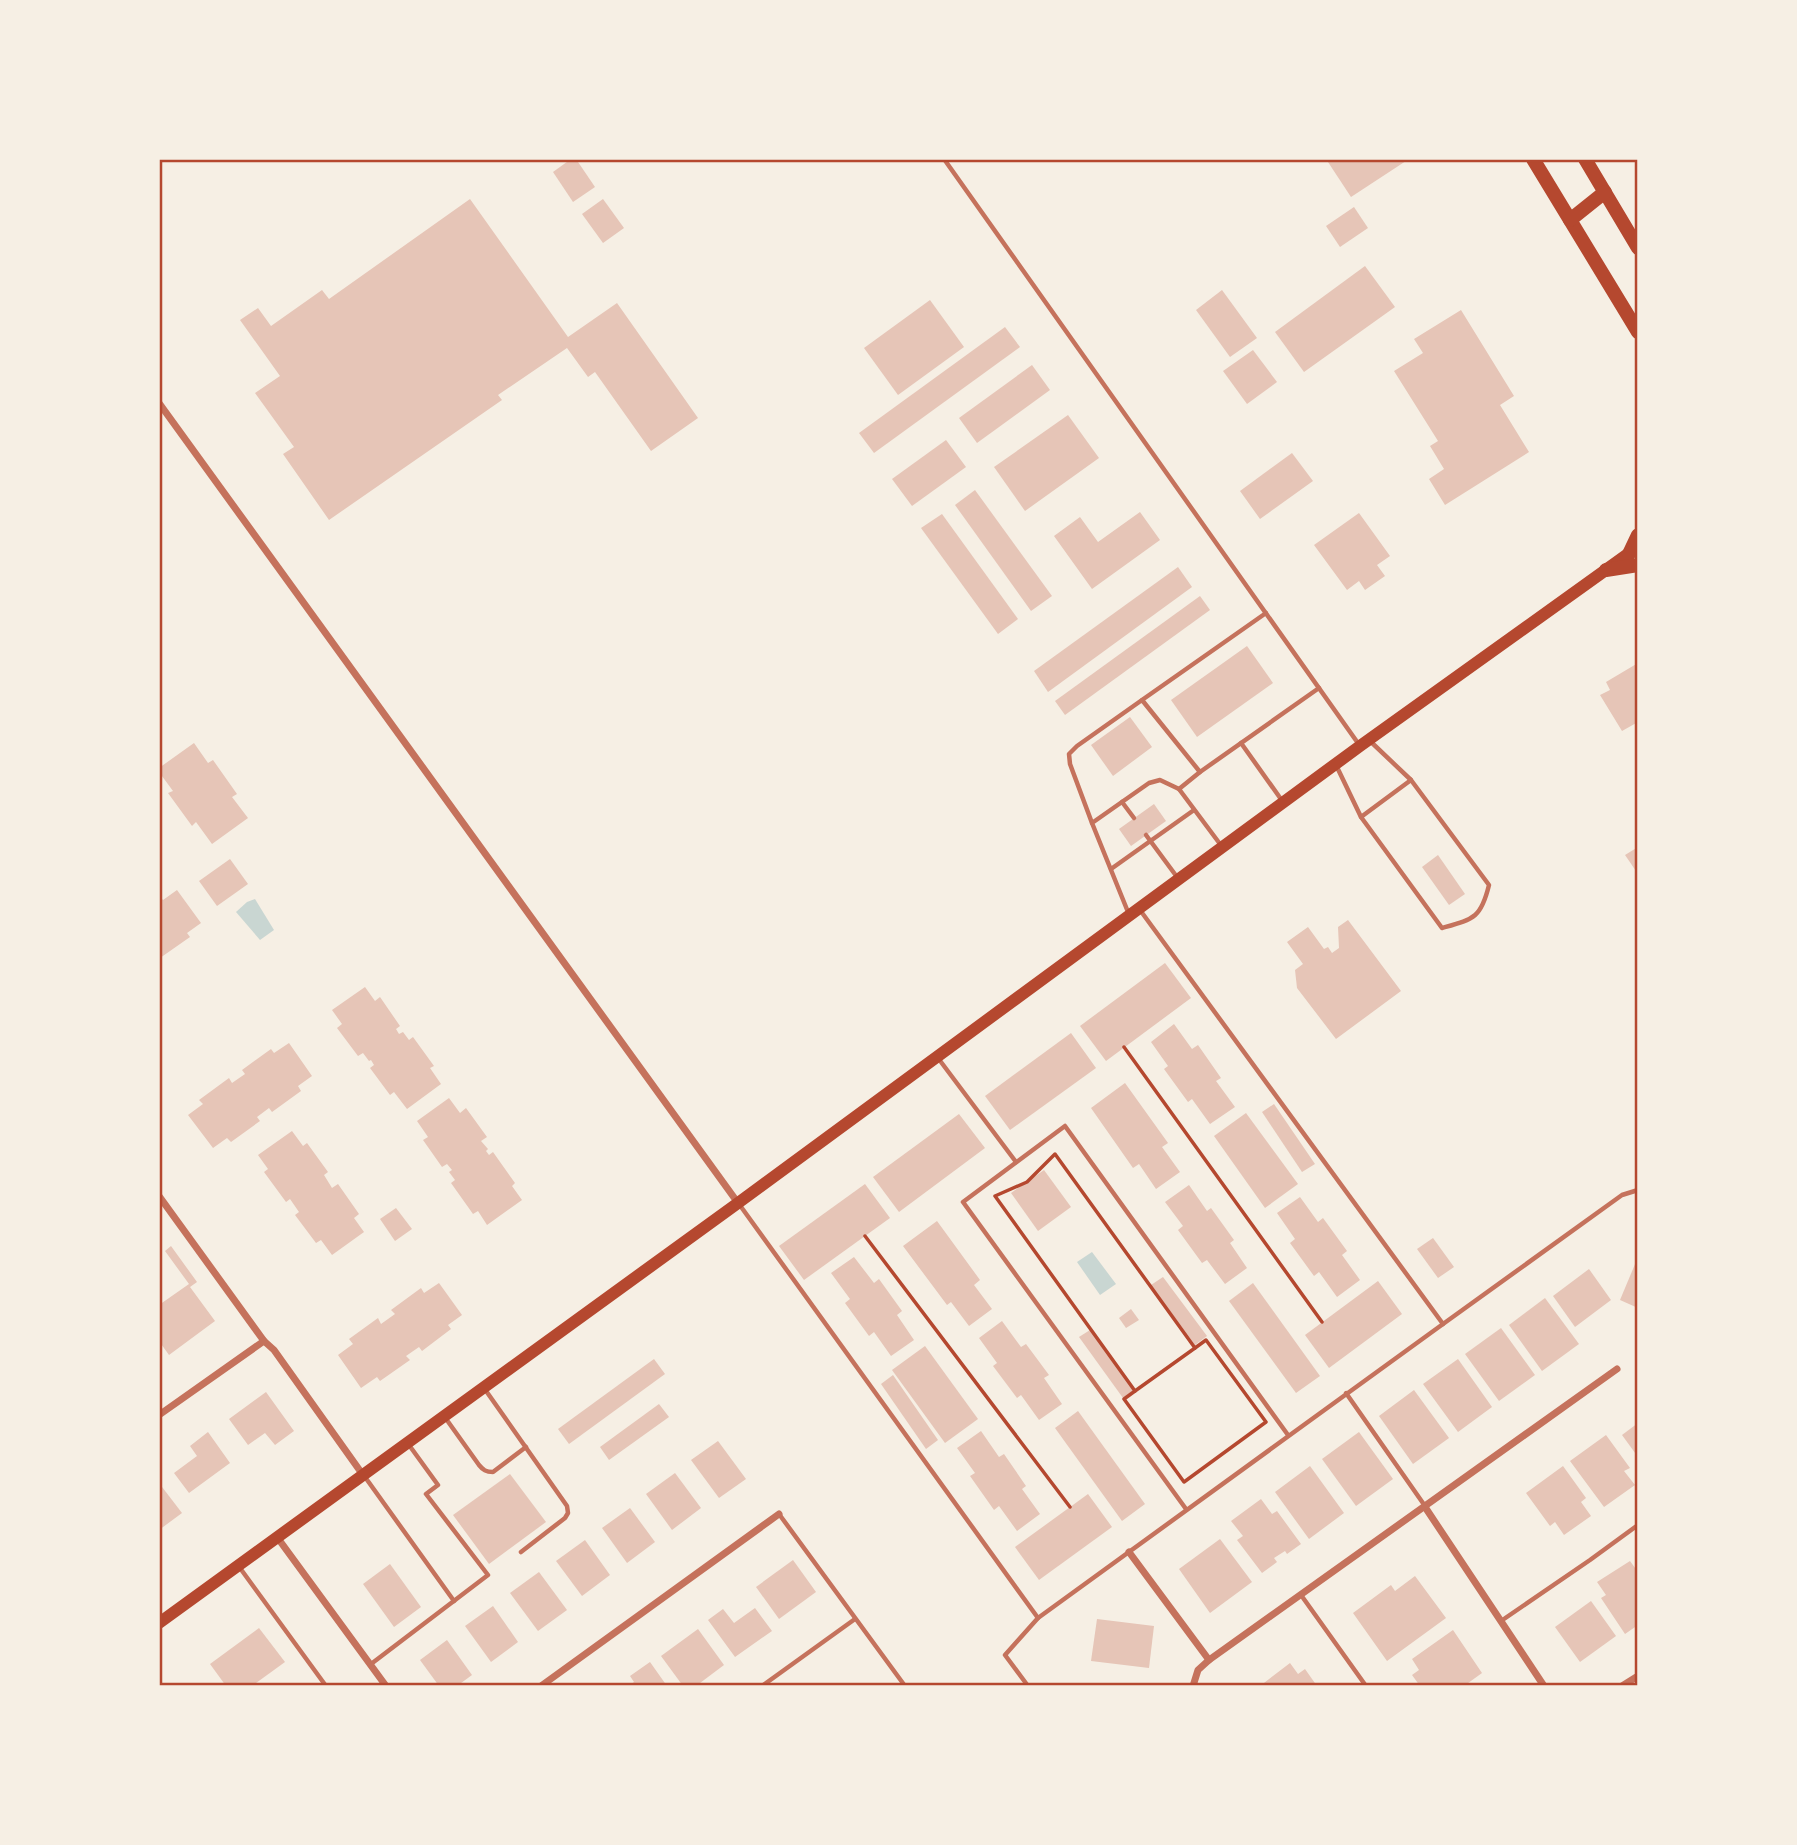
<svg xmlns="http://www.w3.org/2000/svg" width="1797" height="1845" viewBox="0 0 1797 1845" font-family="Karla,sans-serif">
<rect width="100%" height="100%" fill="#f6efe4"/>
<g fill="#c9d6d2">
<path d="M255,899L274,930L260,940L236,912L247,902Z"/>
<path d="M1092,1252L1116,1284L1100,1295L1077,1262Z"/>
</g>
<g fill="#e6c5b7">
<path d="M571,159H576L595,187L573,202L553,172Z"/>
<path d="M1326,159H1409L1351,197Z"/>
<path d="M470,199L568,337L617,303L698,418L651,451L595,372L588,377L567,348L498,395L502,400L329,520L283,454L294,447L255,393L280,376L240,320L258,308L271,326L322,290L329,299Z"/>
<path d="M603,199L624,228L603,243L582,214Z"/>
<path d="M1354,207L1368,228L1340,247L1326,226Z"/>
<path d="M1365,266L1395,307L1304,372L1275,332Z"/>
<path d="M1222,290L1257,338L1230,357L1196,310Z"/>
<path d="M930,300L964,347L898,395L864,348Z"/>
<path d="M1461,310L1514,396L1500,405L1529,452L1445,505L1429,479L1444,469L1430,446L1438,441L1394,371L1423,353L1414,339Z"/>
<path d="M1005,327L1020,347L874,453L859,433Z"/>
<path d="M1253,350L1277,382L1247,404L1223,371Z"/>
<path d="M1032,365L1050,390L977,443L959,418Z"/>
<path d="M1068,415L1099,458L1025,511L994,467Z"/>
<path d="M946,440L966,467L912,506L892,479Z"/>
<path d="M1292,453L1313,481L1260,519L1240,491Z"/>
<path d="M975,490L1052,596L1031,611L955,505Z"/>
<path d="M1140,512L1160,540L1092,589L1054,536L1080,517L1098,542Z"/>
<path d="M1359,513L1390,556L1377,565L1385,576L1365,590L1359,581L1347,590L1314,545Z"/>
<path d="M942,514L1018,619L998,634L921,528Z"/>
<path d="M1178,567L1192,587L1048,692L1034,671Z"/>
<path d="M1200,596L1210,610L1065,715L1055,701Z"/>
<path d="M1247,646L1273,683L1197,737L1171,700Z"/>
<path d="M1638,663V722L1622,731L1600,695L1610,690L1606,682Z"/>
<path d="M1130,717L1152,747L1113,776L1091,745Z"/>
<path d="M194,743L208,763L213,760L237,794L232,797L248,818L212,844L196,822L192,826L168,793L173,791L159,772V768Z"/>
<path d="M1154,804L1166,821L1131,846L1119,829Z"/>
<path d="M1638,847V874L1625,855Z"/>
<path d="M1438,855L1465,894L1449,905L1422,867Z"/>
<path d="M230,859L248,884L217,906L199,881Z"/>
<path d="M177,890L201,923L187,933L190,937L160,958L159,896L163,900Z"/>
<path d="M1348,920L1401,991L1336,1039L1297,988L1295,970L1303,964L1287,942L1308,927L1324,949L1328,947L1332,953L1339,948L1338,927Z"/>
<path d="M1165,963L1191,998L1106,1061L1080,1026Z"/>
<path d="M365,987L375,1001L380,997L400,1026L396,1029L399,1034L403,1032L409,1040L413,1037L434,1066L430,1068L441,1084L407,1109L394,1092L390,1095L370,1068L374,1065L371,1060L369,1061L363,1053L358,1056L337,1028L342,1024L332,1010Z"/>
<path d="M1174,1024L1192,1049L1198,1045L1221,1078L1216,1081L1235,1107L1210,1124L1192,1099L1188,1102L1164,1069L1168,1066L1151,1042Z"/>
<path d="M1071,1033L1096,1068L1010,1130L985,1096Z"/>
<path d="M289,1043L312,1076L298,1086L301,1091L272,1112L269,1108L257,1117L260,1121L231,1142L227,1138L213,1148L188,1115L203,1104L199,1100L229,1078L232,1083L245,1074L242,1070L271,1049L274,1053Z"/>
<path d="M1125,1083L1168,1143L1162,1147L1180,1172L1156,1189L1139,1164L1133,1168L1091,1108Z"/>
<path d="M449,1098L460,1113L466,1108L487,1137L481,1141L488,1149L486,1151L489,1155L493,1152L515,1183L512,1186L522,1200L487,1225L478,1211L473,1214L451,1183L455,1180L449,1172L452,1170L447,1164L442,1167L423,1140L428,1137L417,1121Z"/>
<path d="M1274,1104L1315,1164L1302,1172L1262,1112Z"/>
<path d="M1246,1113L1298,1184L1265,1208L1214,1136Z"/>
<path d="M959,1114L985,1148L899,1212L873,1177Z"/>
<path d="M292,1131L303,1146L307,1143L328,1172L324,1175L332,1188L338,1184L359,1214L354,1218L364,1232L332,1255L321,1240L316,1243L295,1215L299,1212L290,1199L286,1202L264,1172L268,1169L258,1155Z"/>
<path d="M1044,1170L1071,1207L1038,1231L1011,1193Z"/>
<path d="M865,1184L890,1218L804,1280L779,1246Z"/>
<path d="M1189,1185L1207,1211L1211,1208L1234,1240L1230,1243L1247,1268L1225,1284L1207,1260L1202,1263L1178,1230L1183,1226L1165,1202Z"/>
<path d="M1300,1197L1318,1222L1323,1218L1347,1251L1342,1255L1360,1280L1337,1297L1319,1272L1314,1276L1290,1243L1295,1239L1277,1213Z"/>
<path d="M396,1208L412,1229L395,1241L380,1219Z"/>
<path d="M937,1221L980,1280L974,1285L992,1309L969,1326L951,1302L947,1305L903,1246Z"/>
<path d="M1433,1238L1454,1267L1438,1278L1417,1249Z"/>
<path d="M171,1246L197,1282L190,1287L215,1321L169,1355L159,1341V1322L161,1320L159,1318V1305L189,1284L165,1251Z"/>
<path d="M854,1257L874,1283L879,1279L902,1311L897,1315L914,1340L891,1356L874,1332L869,1336L845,1303L850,1299L831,1273Z"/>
<path d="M1638,1257V1308L1620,1300Z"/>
<path d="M1589,1269L1611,1300L1575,1327L1553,1296Z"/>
<path d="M1163,1277L1207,1336L1195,1345L1151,1285Z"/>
<path d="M1378,1281L1402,1314L1329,1368L1305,1335Z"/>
<path d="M439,1283L462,1315L448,1325L451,1329L422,1351L419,1347L406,1356L410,1360L380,1381L377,1377L361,1388L338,1355L353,1344L349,1339L378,1318L381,1324L395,1314L391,1310L421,1288L424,1293Z"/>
<path d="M1253,1283L1320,1376L1296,1393L1229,1301Z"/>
<path d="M1545,1298L1579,1344L1542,1371L1509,1325Z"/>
<path d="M1131,1309L1139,1320L1126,1328L1119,1318Z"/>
<path d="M1002,1321L1021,1347L1026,1344L1049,1375L1044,1378L1062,1404L1039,1420L1021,1395L1017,1398L993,1366L997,1363L979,1338Z"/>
<path d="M1501,1328L1535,1375L1499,1401L1465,1354Z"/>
<path d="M1090,1330L1134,1390L1123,1398L1079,1337Z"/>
<path d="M925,1346L978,1419L945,1443L892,1370Z"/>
<path d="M654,1359L665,1374L569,1444L558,1429Z"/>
<path d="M1458,1359L1492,1407L1458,1432L1423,1384Z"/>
<path d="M893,1375L938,1440L926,1449L881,1384Z"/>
<path d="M1414,1390L1449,1438L1413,1464L1379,1416Z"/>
<path d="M266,1392L294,1431L275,1445L265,1433L248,1445L229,1419Z"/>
<path d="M659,1404L669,1417L609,1460L600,1447Z"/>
<path d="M1078,1411L1145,1504L1122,1521L1055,1428Z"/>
<path d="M1638,1423V1457L1622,1435Z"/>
<path d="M981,1431L999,1457L1004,1454L1026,1486L1022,1489L1040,1514L1017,1531L999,1506L994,1510L970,1476L975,1473L957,1448Z"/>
<path d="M208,1432L230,1463L189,1493L174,1473L197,1456L190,1446Z"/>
<path d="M1359,1432L1393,1479L1356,1506L1322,1459Z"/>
<path d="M1606,1435L1630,1468L1624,1471L1635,1485L1604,1507L1570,1461Z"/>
<path d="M718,1441L746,1479L719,1498L691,1460Z"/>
<path d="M1310,1466L1344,1513L1309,1539L1275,1492Z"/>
<path d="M1563,1466L1586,1498L1581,1502L1591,1516L1564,1535L1555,1522L1550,1526L1526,1493Z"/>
<path d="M675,1473L701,1508L672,1530L646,1494Z"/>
<path d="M510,1474L546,1522L489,1564L453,1515Z"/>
<path d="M159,1483L182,1513L159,1530Z"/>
<path d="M1088,1494L1112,1527L1039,1580L1015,1547Z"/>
<path d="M1261,1499L1272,1514L1277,1511L1301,1544L1287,1554L1285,1551L1274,1558L1277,1562L1262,1573L1237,1540L1243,1536L1231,1521Z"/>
<path d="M630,1508L655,1542L627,1563L602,1528Z"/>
<path d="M1220,1539L1252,1582L1210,1613L1179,1569Z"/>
<path d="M585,1540L610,1575L582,1596L556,1561Z"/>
<path d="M793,1560L816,1592L779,1619L756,1587Z"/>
<path d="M1630,1561L1638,1572V1625L1625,1634L1601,1598L1606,1595L1597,1582Z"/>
<path d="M390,1564L421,1607L394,1627L363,1584Z"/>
<path d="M539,1572L567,1610L538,1631L510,1593Z"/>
<path d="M1415,1576L1446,1618L1387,1661L1353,1613L1391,1585L1395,1591Z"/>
<path d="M1591,1601L1616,1636L1580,1662L1555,1627Z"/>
<path d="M493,1606L518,1642L491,1662L465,1626Z"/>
<path d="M755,1608L772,1631L735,1657L708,1620L723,1609L734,1623Z"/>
<path d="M1097,1619L1154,1626L1149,1668L1091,1661Z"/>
<path d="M259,1628L285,1662L252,1686H226L210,1664Z"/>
<path d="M698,1629L724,1665L696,1686H683L661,1656Z"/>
<path d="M1453,1630L1482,1673L1464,1686H1420L1412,1675L1419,1670L1412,1659Z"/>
<path d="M447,1640L472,1675L457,1686H439L420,1660Z"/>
<path d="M650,1662L667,1686H629L634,1682L630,1676Z"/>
<path d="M1290,1663L1298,1674L1305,1669L1317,1686H1260Z"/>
</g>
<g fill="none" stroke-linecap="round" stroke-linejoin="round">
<g stroke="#b5482f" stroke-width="3.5">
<path d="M1124,1047L1322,1322"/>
<path d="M1055,1154L1195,1348L1206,1340L1266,1422L1184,1482L1124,1399L1135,1391L995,1196L1027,1182Z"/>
<path d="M865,1236L1070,1507"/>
<path d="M1135,1391L1195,1348"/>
</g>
<g stroke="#c5725c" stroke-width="4.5">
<path d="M944,159L1360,746"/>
<path d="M1142,700L1266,613"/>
<path d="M1241,743L1283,802"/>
<path d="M1336,765L1361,817L1442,928C1474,919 1481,918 1489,885L1411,780L1370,741"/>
<path d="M1179,789L1200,772"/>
<path d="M1122,802L1134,818"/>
<path d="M1361,817L1411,780"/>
<path d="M1092,823L1070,764L1069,754L1077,746L1142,700L1200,772L1319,688"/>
<path d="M1146,835L1177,877"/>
<path d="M1111,869L1194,810"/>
<path d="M1128,912L1092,823L1149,783L1160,780L1179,789L1220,844"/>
<path d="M938,1058L1016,1162"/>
<path d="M739,1204L1038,1618"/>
<path d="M1443,1324L1622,1195L1638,1190"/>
<path d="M484,1388L567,1506L568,1513L565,1518L521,1552"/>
<path d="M1346,1393L1425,1506"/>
<path d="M444,1416L479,1465C483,1470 486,1472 493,1472L526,1447"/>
<path d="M365,1477L454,1601"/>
<path d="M1186,1509L963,1202L1065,1126L1288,1435"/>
<path d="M779,1514L905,1686"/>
<path d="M240,1568L326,1686"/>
<path d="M1301,1595L1366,1686"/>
<path d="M1501,1621L1590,1560L1638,1525"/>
<path d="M371,1664L488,1575L426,1494L438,1485L409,1445"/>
<path d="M762,1686L855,1619"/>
<path d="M1028,1686L1005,1655L1038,1618L1443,1324L1140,910"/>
</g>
<g stroke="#c5725c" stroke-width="7">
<path d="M159,403L738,1203"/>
<path d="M159,1196L264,1341L274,1350L363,1475"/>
<path d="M159,1415L264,1341"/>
<path d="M1425,1507L1544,1686"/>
<path d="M277,1537L386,1686"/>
<path d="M1129,1552L1209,1660"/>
<path d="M541,1686L779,1514"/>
<path d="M1193,1686L1198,1670L1209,1660L1617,1369"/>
<path d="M1622,1686L1638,1676"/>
</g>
<path stroke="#b5482f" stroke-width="12" d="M159,1623L738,1203L1360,746L1635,549"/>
<g stroke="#b5482f" stroke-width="14">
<path d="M1533,159L1638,332"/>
<path d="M1585,159L1638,248"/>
<path d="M1570,220L1605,192"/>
<path d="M1629,554L1638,535"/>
<path d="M1606,570L1638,565"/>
</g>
</g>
<rect width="1797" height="1845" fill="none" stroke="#f6efe4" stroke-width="322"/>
<rect x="161" y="161" width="1475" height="1523" fill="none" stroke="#b5482f" stroke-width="2.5"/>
</svg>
